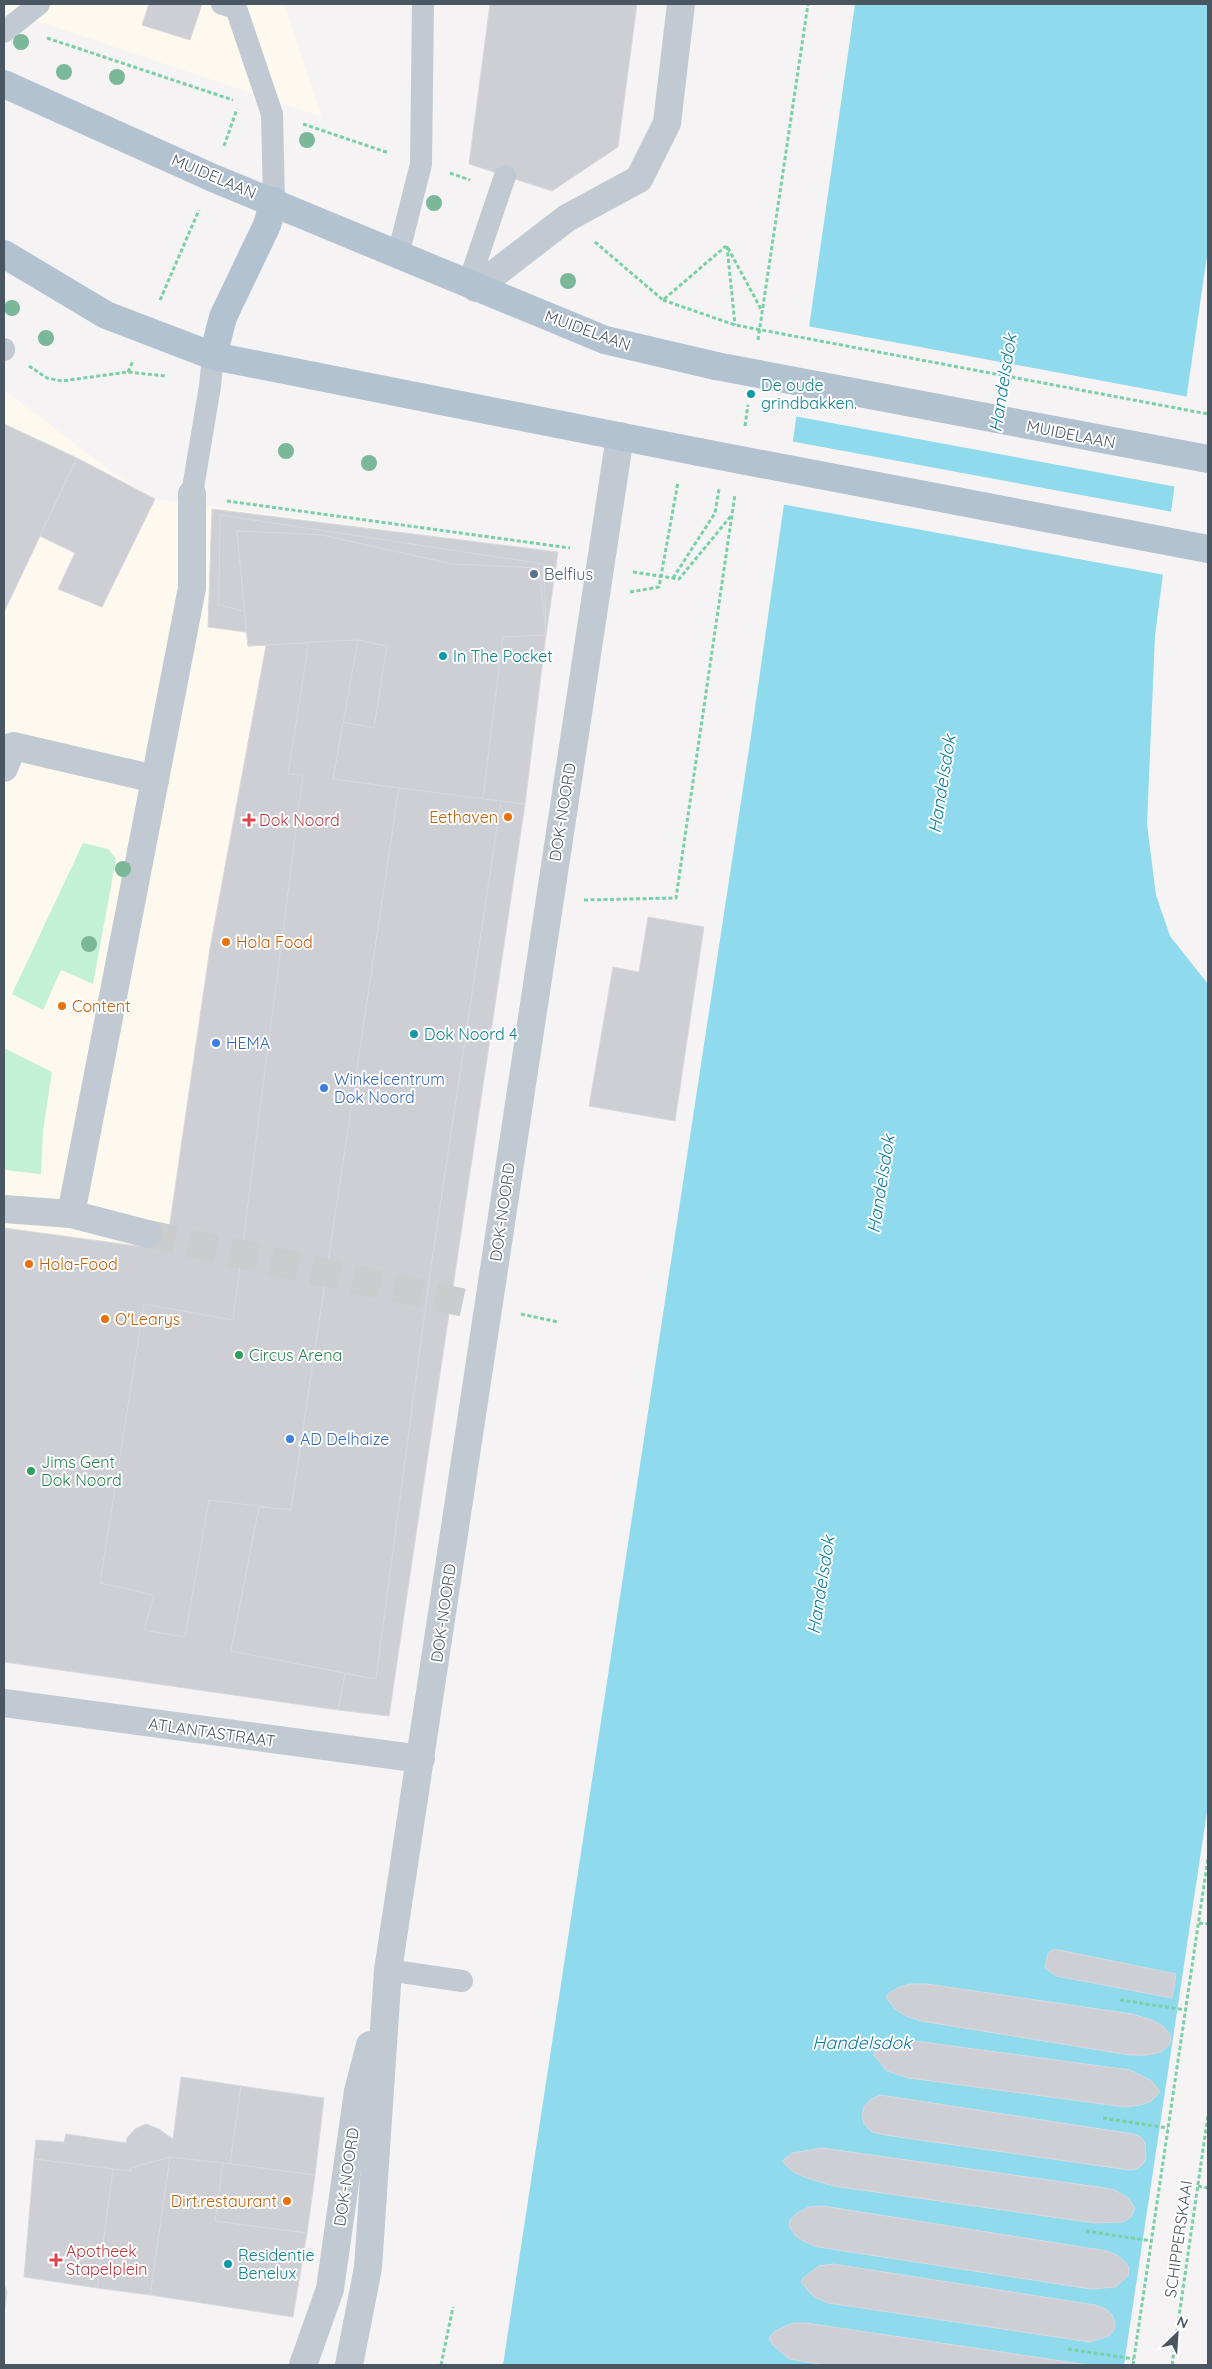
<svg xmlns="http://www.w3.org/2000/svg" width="1212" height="2369" viewBox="0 0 1212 2369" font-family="Quicksand,sans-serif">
<rect width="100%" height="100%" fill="#f5f3f3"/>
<g fill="#fdf9ef">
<path d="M4,4H284L322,117L4,10Z"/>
<path d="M4,390L116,475L154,499L558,552L389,1716L4,1662Z"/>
</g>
<g fill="#c3f1d5">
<path d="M83,843L108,849L116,859L93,984L61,970L43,1010L12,994Z"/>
<path d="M4,1048L52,1072L43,1131L41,1174L4,1170Z"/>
</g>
<path fill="#90daee" d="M855,4H1208V249L1182,428L1155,636L1147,824L1156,895L1170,936L1208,984V1805L1124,2365H503L751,736Z"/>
<g fill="#f5f3f3">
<path d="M807,326L1189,397L1177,487L794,416Z"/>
<path d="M790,441L1173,512L1165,575L781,504Z"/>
</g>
<g fill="#cdcfd5" stroke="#d7d9de">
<path d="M149,4H202L190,40L142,25Z"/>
<path d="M490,4H637L618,147L552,191L469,164Z"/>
<path d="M4,424L77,458L4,612Z"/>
<path d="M77,458L155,499L102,607L58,589L75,553L40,536Z"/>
<path d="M212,509L558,552L546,635L503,637L483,799L501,801L431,1267L376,1679L345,1674L338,1710L4,1662V1228L166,1250L210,948L268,635L208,627Z"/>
<path d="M220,515L544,564L546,635L503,637L483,799L333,779L342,722L374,728L387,646L219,605Z"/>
<path d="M237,531L322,535L452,564L539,568L546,635L503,637L483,799L501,801L431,1267L376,1679L231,1651L259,1507L291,1510L399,788L333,779L342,722L374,728L387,646L358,640L248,646Z"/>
<path d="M237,531L322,535L452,564L539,568L546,635L503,637L483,799L333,779L342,722L374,728L387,646L358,640L248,646Z"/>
<path d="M546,635L525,804L483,799L503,637Z"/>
<path d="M358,640L333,779L399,788L291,1510L209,1500L185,1637L144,1630L154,1595L100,1583L144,1304L233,1320L303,775L288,774L309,642Z"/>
<path d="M399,788L501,801L431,1267L376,1679L231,1651L259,1507L291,1510Z"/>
<path d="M501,801L525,804L389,1716L338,1710L345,1674L376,1679L431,1267Z"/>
<path d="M648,917L704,927L675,1121L589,1106L613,967L639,972Z"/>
<path d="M1053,1950H1059L1176,1974L1172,1998L1056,1976L1045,1968L1048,1953Z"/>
<path d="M910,1984H927L1132,2014L1152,2020L1163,2026L1170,2035L1171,2041L1169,2045L1161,2052L1148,2055H1130L921,2021L906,2016L895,2009L886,1997L889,1993L898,1988Z"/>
<path d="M900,2039L1130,2070L1152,2081L1160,2092L1150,2102L1140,2105L1125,2107L909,2078L887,2071L873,2054L885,2043Z"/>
<path d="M181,2077L241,2086L230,2164L170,2157L131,2168V2171L34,2159L36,2140L64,2142L66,2134L126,2143L127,2138L135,2129L146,2124L159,2129L173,2139Z"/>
<path d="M241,2086L324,2098L315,2175L230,2164Z"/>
<path d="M880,2095L1133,2134L1141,2137L1145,2143L1146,2157L1143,2164L1137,2169L1129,2170L885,2135L872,2132L864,2124L862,2115L864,2107L871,2099Z"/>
<path d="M822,2148L1098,2187L1115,2190L1127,2197L1135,2208L1131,2217L1123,2222L1095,2223L833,2186L804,2177L792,2171L782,2161L793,2153Z"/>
<path d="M170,2157L223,2163L215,2221L307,2233L293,2317L150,2295Z"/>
<path d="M170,2157L150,2295L97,2288L113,2169L131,2171V2168Z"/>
<path d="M34,2159L113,2169L97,2288L24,2277Z"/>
<path d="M223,2163L315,2175L307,2233L215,2221Z"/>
<path d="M823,2206L1107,2251L1117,2255L1126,2263L1129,2268L1128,2276L1116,2287L1091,2289L818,2247L803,2241L795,2235L789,2226L790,2220L797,2213L809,2207Z"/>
<path d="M833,2264L1095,2305L1106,2309L1112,2315L1115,2322L1114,2330L1109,2336L1090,2342L828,2303L814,2297L801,2282L803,2278L819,2266Z"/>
<path d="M4,2284L7,2292L4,2314Z"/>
<path d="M793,2323H806L1089,2365H825L789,2359L773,2345L769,2338L775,2331Z"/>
</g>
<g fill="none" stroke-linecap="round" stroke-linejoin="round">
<path stroke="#caccce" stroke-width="28" stroke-dasharray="28 14" stroke-linecap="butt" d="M148,1234L488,1308"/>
<g stroke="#7ad0a6" stroke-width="3" stroke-dasharray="4 2.5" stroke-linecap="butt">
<path d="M47,38L233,100"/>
<path d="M303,124L389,153"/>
<path d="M224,146L237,109"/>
<path d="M450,173L470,180"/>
<path d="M595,242L663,300L726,246"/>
<path d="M727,246L735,325"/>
<path d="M728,248L762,311"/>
<path d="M160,300L199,210"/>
<path d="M758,340L808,4"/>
<path d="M29,366L47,378L62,381L128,372L165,376"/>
<path d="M128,372L133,361"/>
<path d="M745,426L748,405"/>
<path d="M227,501L570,548"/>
<path d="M633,572L679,579L731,516"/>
<path d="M673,578L715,513L719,489"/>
<path d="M630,592L659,587L678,482"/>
<path d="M584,900L676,898L735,494"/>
<path d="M521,1314L558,1322"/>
<path d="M1199,1923L1208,1924"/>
<path d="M1120,2000L1186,2010"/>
<path d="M1103,2118L1168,2128"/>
<path d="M1198,2186L1208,2188"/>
<path d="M1086,2231L1152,2241"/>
<path d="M1068,2349L1134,2359"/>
<path d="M441,2365L453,2307"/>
<path d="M1133,2365L1208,1858"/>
<path d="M1172,2365L1208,2115"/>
</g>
<g stroke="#c1cad2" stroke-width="22">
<path d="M222,4L236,8L272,114L274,201"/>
<path d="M4,32L39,4"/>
<path d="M398,255L421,164L423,4"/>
<path d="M468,285L505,176"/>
<path d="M4,350V349"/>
<path d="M192,494L210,386L213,356"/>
<path d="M388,1970L462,1981"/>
</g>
<g stroke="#c1cad2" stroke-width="28">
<path d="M4,768L13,746L155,779"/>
<path d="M4,1209L71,1214L148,1234"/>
<path d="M71,1214L192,588V494"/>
</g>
<g stroke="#c1cad2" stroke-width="28">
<path d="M476,288L567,218L639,179L667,123L681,4"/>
<path d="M4,1703L421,1759"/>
<path d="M303,2365L330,2289L358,2091L370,2045"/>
<path d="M349,2365L368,2268L388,1970L620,436"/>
</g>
<g stroke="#b3c2d1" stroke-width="28">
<path d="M4,84L213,178L605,340L716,366"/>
<path d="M4,254L106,315L213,356L699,452"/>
<path d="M213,356L223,317L267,225L274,201"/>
</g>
<path stroke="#7ad0a6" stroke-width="3" stroke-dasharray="4 2.5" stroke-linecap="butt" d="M663,300L735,325L1208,414"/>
<g stroke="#b3c2d1" stroke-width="28">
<path d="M716,366L1208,459"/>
<path d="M699,452L1208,549"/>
</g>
</g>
<g fill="#7bb799">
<circle cx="21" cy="42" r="8"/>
<circle cx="64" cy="72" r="8"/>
<circle cx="117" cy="77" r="8"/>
<circle cx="307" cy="140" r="8"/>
<circle cx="434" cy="203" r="8"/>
<circle cx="568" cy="281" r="8"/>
<circle cx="12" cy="308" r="8"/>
<circle cx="46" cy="338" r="8"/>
<circle cx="286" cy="451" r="8"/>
<circle cx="369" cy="463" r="8"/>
<circle cx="123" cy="869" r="8"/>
<circle cx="89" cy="944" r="8"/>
</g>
<g fill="#0f9aa8" stroke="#fff" stroke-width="2">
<circle cx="751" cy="394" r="5"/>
<circle cx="443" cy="656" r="5"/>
<circle cx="414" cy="1034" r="5"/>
<circle cx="228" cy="2264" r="5"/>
</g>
<circle fill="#5c6f8a" stroke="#fff" stroke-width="2" cx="534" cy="574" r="5"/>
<g fill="#e8710a" stroke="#fff" stroke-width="2">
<circle cx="508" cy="817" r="5"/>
<circle cx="226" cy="942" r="5"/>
<circle cx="62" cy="1006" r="5"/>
<circle cx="29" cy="1264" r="5"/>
<circle cx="105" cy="1319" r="5"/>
<circle cx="287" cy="2201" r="5"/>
</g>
<g fill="#e0444e" stroke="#fff" stroke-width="2">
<path d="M246.5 812.5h5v5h5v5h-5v5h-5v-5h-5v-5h5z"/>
<path d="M53.5 2252.5h5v5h5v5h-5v5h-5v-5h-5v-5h5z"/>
</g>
<g fill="#3f7fe0" stroke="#fff" stroke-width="2">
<circle cx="216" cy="1043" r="5"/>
<circle cx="324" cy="1088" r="5"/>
<circle cx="290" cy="1439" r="5"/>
</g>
<g fill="#2e9e5b" stroke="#fff" stroke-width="2">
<circle cx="239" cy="1355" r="5"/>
<circle cx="31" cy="1471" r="5"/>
</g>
<g text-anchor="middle" stroke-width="4" stroke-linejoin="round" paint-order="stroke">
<g font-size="16" fill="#4a5661" stroke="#fff">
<text transform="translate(214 176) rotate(23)" y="6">MUIDELAAN</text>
<text transform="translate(588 330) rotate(20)" y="6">MUIDELAAN</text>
<text transform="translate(1071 434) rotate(11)" y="6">MUIDELAAN</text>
<text transform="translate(562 812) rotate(-81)" y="6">DOK-NOORD</text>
<text transform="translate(502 1212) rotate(-82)" y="6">DOK-NOORD</text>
<text transform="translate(443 1613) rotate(-82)" y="6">DOK-NOORD</text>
<text transform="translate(212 1732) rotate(8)" y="6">ATLANTASTRAAT</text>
<text transform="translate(346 2177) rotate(-82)" y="6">DOK-NOORD</text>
<text transform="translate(1178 2239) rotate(-82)" y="6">SCHIPPERSKAAI</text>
</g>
<g font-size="16" fill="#0d838f" stroke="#fff" text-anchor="start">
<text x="761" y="391">De oude<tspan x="761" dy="18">grindbakken.</tspan></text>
<text x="453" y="662">In The Pocket</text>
<text x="424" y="1040">Dok Noord 4</text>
<text x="238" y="2261">Residentie<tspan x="238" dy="18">Benelux</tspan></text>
</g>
<g font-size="16" fill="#4e5e75" stroke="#fff" text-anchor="start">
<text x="544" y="580">Belfius</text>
</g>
<g font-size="16" fill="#c56008" stroke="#fff" text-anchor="start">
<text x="498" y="823" text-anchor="end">Eethaven</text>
<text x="236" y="948">Hola Food</text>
<text x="72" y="1012">Content</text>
<text x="39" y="1270">Hola-Food</text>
<text x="115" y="1325">O'Learys</text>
<text x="277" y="2207" text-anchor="end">Dirt.restaurant</text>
</g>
<g font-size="16" fill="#be3a42" stroke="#fff" text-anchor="start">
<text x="259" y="826">Dok Noord</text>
<text x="66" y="2257">Apotheek<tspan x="66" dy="18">Stapelplein</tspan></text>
</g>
<g font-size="16" fill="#366cbe" stroke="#fff" text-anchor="start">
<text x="226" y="1049">HEMA</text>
<text x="334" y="1085">Winkelcentrum<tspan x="334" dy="18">Dok Noord</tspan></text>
<text x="300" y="1445">AD Delhaize</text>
</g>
<g font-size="16" fill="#27864d" stroke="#fff" text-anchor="start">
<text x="249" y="1361">Circus Arena</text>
<text x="41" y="1468">Jims Gent<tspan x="41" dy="18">Dok Noord</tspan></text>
</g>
<g font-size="18" font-style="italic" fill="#0c7c9b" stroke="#fff">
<text transform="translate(1003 383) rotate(-81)" y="6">Handelsdok</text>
<text transform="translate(942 784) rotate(-81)" y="6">Handelsdok</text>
<text transform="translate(881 1184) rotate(-81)" y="6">Handelsdok</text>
<text transform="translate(821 1585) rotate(-81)" y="6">Handelsdok</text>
<text x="862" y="2049">Handelsdok</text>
</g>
</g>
<rect width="1212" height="2369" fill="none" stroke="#4a5661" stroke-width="10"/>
<g transform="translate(1177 2334) rotate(25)" stroke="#ffffff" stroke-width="4" paint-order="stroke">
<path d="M0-4L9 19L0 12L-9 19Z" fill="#4a5661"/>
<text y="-8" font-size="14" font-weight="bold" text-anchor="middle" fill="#4a5661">N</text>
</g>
</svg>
